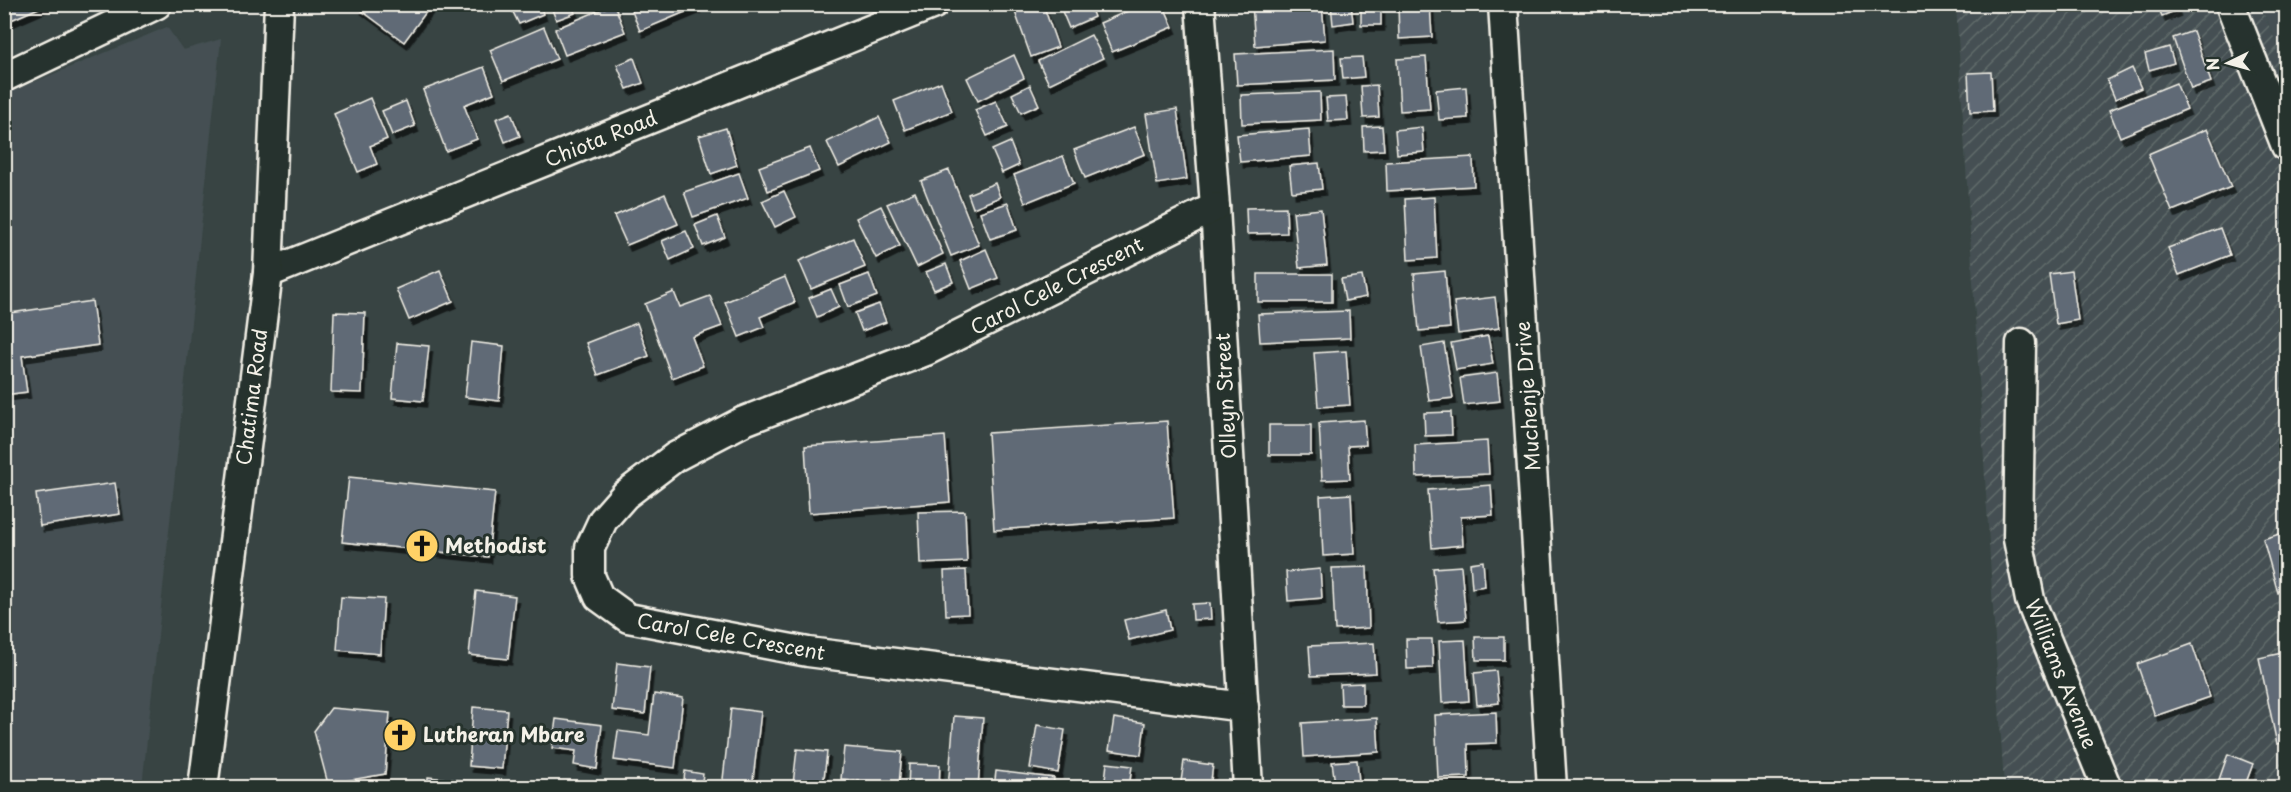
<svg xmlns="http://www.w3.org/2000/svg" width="2291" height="792" viewBox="0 0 2291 792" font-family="'Playpen Sans',sans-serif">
<defs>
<pattern id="industrial-furrows" width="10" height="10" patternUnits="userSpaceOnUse" patternTransform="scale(1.5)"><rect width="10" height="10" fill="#445052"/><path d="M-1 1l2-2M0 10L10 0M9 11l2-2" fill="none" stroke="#606a6b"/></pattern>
<filter id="shadow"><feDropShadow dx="3.5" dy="6" stdDeviation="0" flood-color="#0009"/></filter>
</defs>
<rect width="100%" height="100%" fill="#384443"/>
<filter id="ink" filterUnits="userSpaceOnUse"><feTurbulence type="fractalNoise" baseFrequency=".0167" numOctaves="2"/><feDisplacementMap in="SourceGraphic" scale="12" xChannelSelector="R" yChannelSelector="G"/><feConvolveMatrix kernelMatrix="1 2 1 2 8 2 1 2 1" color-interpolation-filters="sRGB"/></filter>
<g filter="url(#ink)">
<g fill="#445052">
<path d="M2260,5H2286V65Z"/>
<path d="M167,27L183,50L221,39L142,787L5,788V94Z"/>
</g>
<path fill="url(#industrial-furrows)" d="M1956,5H2260L2286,65V787H2004Z"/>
<g fill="#616b76" stroke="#f4f1e8" stroke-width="1.5" filter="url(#shadow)">
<path d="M4,4H48L4,23Z"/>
<path d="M360,4H432L404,42L358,8Z"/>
<path d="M524,4H540L543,14L519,24L512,10Z"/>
<path d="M550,4H571L575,13L556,20Z"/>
<path d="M614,4L625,32L565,55L555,29Z"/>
<path d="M629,4H696L697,7L640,31Z"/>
<path d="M1027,4H1043L1058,47L1031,57L1014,9Z"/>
<path d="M1059,4H1089L1094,17L1069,28Z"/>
<path d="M1144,4H1163L1173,27L1112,52L1100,23Z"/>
<path d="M1252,4H1322L1325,40L1255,46Z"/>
<path d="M1331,4H1351L1353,22L1333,25Z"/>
<path d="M1398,4H1430L1432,37L1399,39Z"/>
<path d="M2157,4H2175L2177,10L2162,16Z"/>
<rect x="1361" y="8" width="20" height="17"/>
<path d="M544,27L557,59L503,81L490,50Z"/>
<path d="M2193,31L2211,82L2191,89L2173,38Z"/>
<path d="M1091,35L1103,58L1049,84L1038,61Z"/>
<path d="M2169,47L2174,63L2149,70L2145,54Z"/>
<path d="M1334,49L1335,80L1237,85L1235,54Z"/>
<path d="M1014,55L1024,78L978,101L967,78Z"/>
<path d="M1362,57L1364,77L1343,79L1341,58Z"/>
<path d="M1426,57L1430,109L1400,111L1397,59Z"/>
<path d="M634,58L643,83L627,89L617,65Z"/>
<path d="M484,67L494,93L464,105L477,139L446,151L423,90Z"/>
<path d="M2132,68L2141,88L2115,99L2107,80Z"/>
<path d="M1991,72L1993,111L1970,112L1968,73Z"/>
<path d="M941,82L952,111L905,130L894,101Z"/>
<path d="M2176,83L2187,109L2120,137L2109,110Z"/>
<path d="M1030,85L1039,105L1021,113L1012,94Z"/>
<path d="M1377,85L1379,117L1363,118L1361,86Z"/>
<path d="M1466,87L1468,118L1439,120L1436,90Z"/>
<path d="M1320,92L1321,120L1242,124L1241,95Z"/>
<path d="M1346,97L1348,120L1328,121L1326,98Z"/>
<path d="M370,98L387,139L370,146L377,164L358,172L334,114Z"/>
<path d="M406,101L415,126L392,135L382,111Z"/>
<path d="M996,101L1008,127L987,136L975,110Z"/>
<path d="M1177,109L1187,179L1157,184L1146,114Z"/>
<path d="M511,113L520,136L505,142L496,119Z"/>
<path d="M879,117L891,142L839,167L827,142Z"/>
<path d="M1382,126L1384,150L1364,151L1363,127Z"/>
<path d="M1134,127L1145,154L1085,178L1074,150Z"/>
<path d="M1422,127L1424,152L1397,154L1395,130Z"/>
<path d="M726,128L737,165L711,174L699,136Z"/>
<path d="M1309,129L1311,156L1240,162L1237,135Z"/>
<path d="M2207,129L2231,187L2172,211L2148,154Z"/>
<path d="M1010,142L1019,165L1002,173L992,150Z"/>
<path d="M810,148L819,171L768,191L759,167Z"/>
<path d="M1063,156L1074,183L1025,203L1014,175Z"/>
<path d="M1473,157L1474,186L1387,191L1386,162Z"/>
<path d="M1319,163L1322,189L1292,192L1289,166Z"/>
<path d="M949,170L979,245L951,256L921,181Z"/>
<path d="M739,173L748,198L693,217L684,192Z"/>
<path d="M995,183L1000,197L973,208L968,194Z"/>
<path d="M784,191L796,217L775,227L762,201Z"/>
<path d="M915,192L943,254L917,267L887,204Z"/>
<path d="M665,194L678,224L627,245L614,216Z"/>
<path d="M1434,197L1437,258L1408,260L1405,199Z"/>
<path d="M1008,203L1017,230L990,239L980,212Z"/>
<path d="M881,206L900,246L876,258L856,218Z"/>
<path d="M1286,207L1287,233L1247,234L1246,208Z"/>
<path d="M1321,209L1327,265L1299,268L1293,212Z"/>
<path d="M717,216L725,237L703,246L695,225Z"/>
<path d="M2220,228L2230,255L2179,275L2168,248Z"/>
<path d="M686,231L694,249L670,260L662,241Z"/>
<path d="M853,238L865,267L811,289L799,261Z"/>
<path d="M986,249L998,278L971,289L960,261Z"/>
<path d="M946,264L953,282L934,290L926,272Z"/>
<path d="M440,270L453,301L409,320L396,289Z"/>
<path d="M1445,271L1450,328L1419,331L1414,274Z"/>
<path d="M2071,271L2078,320L2056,324L2049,274Z"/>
<path d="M869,274L877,296L848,307L840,285Z"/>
<rect x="1258" y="274" width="74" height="28"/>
<path d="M1362,276L1366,297L1345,301L1341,279Z"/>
<path d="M785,277L795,302L760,317L764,327L739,337L725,302Z"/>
<path d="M831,289L839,307L817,317L809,298Z"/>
<path d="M674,292L680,307L710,296L722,326L692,337L703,366L672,378L645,304Z"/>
<path d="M1495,297L1499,328L1458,334L1454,302Z"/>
<path d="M92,301L98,345L22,356L27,392L4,395V314Z"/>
<path d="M879,304L886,322L862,331L855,313Z"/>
<path d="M1349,311L1350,338L1260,342L1258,314Z"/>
<path d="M334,312L365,313L362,393L331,392Z"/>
<path d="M637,323L649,356L598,375L586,343Z"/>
<path d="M1488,336L1493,364L1456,370L1451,343Z"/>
<path d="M471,342L504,346L499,401L465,397Z"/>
<path d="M397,343L429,346L423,401L392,398Z"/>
<path d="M1444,343L1453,398L1429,401L1421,347Z"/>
<path d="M1346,351L1350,405L1318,407L1314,353Z"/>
<path d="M1497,373L1500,401L1464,405L1460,378Z"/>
<path d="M1451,412L1452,435L1425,436L1424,413Z"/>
<path d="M1364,420L1366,445L1348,446L1350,479L1322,480L1319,423Z"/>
<path d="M1167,421L1174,518L994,530L988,433Z"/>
<rect x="1269" y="425" width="42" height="30"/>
<path d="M945,436L950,502L809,513L805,446Z"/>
<path d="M1487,441L1489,474L1416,477L1415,445Z"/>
<path d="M349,477L495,492L488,557L342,542Z"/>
<path d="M115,483L120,514L40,526L36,494Z"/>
<path d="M1491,485L1493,515L1461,517L1463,545L1432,548L1428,490Z"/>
<path d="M1351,494L1354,554L1323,556L1320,496Z"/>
<path d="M965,511L967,562L920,564L918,512Z"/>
<path d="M2286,532V590L2278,593L2263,539Z"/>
<path d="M1483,561L1485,586L1472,588L1470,563Z"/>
<path d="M1461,566L1466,620L1438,622L1433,568Z"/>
<path d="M1367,567L1369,628L1335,630L1332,568Z"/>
<path d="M1320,569L1322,598L1288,601L1286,572Z"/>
<path d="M966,570L968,614L946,615L944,571Z"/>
<path d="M476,591L515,596L508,659L469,655Z"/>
<path d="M341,597L384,599L380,654L337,650Z"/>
<path d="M1210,603L1211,619L1193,620L1192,604Z"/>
<path d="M1166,610L1170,630L1129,640L1124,620Z"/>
<path d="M1475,637H1504V660H1476Z"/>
<path d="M1406,639H1432L1433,668L1407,669Z"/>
<path d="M1465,640L1469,701L1442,703L1439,641Z"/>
<path d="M1374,643L1376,673L1311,676L1309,646Z"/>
<path d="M2192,644L2210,697L2155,716L2137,664Z"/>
<path d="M2286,652V742L2277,744L2259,658Z"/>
<path d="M617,663L650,667L645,714L612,710Z"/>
<path d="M1496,671L1499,703L1477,705L1474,673Z"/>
<path d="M1363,683V705H1341L1340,684Z"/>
<path d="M654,694L683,698L675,768L614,760L618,731L649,735Z"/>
<path d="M473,707L507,710L502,769L469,766Z"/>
<path d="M331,708L390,713L385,774L328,784L314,731Z"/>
<path d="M731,708L761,712L752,788H722Z"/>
<path d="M1496,712L1497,743L1468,744L1469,777L1438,778L1435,715Z"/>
<path d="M954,716L983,718L978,788H948Z"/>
<path d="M1114,718L1145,723L1141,755L1109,750Z"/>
<path d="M1377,718L1379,752L1304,757L1302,723Z"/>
<path d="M556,719L602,725L597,769L574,765L576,751L552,748Z"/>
<path d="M1037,725L1065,730L1058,773L1030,768Z"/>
<path d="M844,747L902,752L899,784L841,779Z"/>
<path d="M797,749L827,752L823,787L793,784Z"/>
<path d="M2228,754L2253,764L2244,788H2216Z"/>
<path d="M1357,760L1359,782L1335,784L1332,762Z"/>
<path d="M1184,761L1213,765L1210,788H1180Z"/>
<path d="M1107,763L1132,766L1129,788H1104Z"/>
<path d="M909,764L940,765L939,788H908Z"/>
<path d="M685,771L703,774L701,788H683Z"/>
<path d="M996,771L1054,778L1053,788H994Z"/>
<path d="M428,777L477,782L476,788H427Z"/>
<path d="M762,784L782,785V788H762Z"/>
<path d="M1142,784L1168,788H1141Z"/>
</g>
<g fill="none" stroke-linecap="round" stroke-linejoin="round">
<g stroke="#f4f1e8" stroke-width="33">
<g id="minor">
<path d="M1200,4L1215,207L1248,788"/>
<path d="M1503,4L1552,788"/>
<path d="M2230,4L2286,146"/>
<path d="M4,77L157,4"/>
<path d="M1215,207L926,351L744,421L675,457L625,495L603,520L590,548V576L599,597L628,618L808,652L1244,707"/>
<path d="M268,273L934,4"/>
<path d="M2021,343L2018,539L2030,600L2107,788"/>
<path d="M203,788L268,273L279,4"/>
</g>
</g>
<use href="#minor" stroke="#26332d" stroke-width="28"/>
</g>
</g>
<defs>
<g id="church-disc" transform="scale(1.725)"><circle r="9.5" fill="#ffd166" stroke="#26332d"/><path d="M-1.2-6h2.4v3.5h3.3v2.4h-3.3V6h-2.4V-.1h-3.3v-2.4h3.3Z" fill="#111"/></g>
</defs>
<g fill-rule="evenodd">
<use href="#church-disc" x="422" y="546"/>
<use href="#church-disc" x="400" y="735"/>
</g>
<g text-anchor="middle" stroke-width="6" stroke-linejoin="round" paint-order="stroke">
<g font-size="20" fill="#f4f1e8" stroke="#26332d">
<text transform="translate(601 139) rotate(-22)" y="7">Chiota Road</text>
<text transform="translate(1057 286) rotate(-27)" y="7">Carol Cele Crescent</text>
<text transform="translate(1226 396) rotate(-93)" y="7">Olleyn Street</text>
<text transform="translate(1528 396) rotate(-94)" y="7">Muchenje Drive</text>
<text transform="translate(252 397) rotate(-83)" y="7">Chatima Road</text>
<text transform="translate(731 637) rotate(10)" y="7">Carol Cele Crescent</text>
<text transform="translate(2061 674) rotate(68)" y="7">Williams Avenue</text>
</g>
<g font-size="20" font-weight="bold" fill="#f4f1e8" stroke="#26332d" text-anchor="start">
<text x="445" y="553">Methodist</text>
<text x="423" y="742">Lutheran Mbare</text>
</g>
</g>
<rect width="2291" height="792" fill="none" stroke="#26332d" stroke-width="24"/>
<rect x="12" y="12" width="2267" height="768" fill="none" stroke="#f4f1e8" stroke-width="2" filter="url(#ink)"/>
<g transform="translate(2228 63) rotate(265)" stroke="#26332d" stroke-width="4.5" paint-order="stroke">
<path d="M0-4.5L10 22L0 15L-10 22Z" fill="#f4f1e8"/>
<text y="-9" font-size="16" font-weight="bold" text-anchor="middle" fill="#f4f1e8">N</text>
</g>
</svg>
